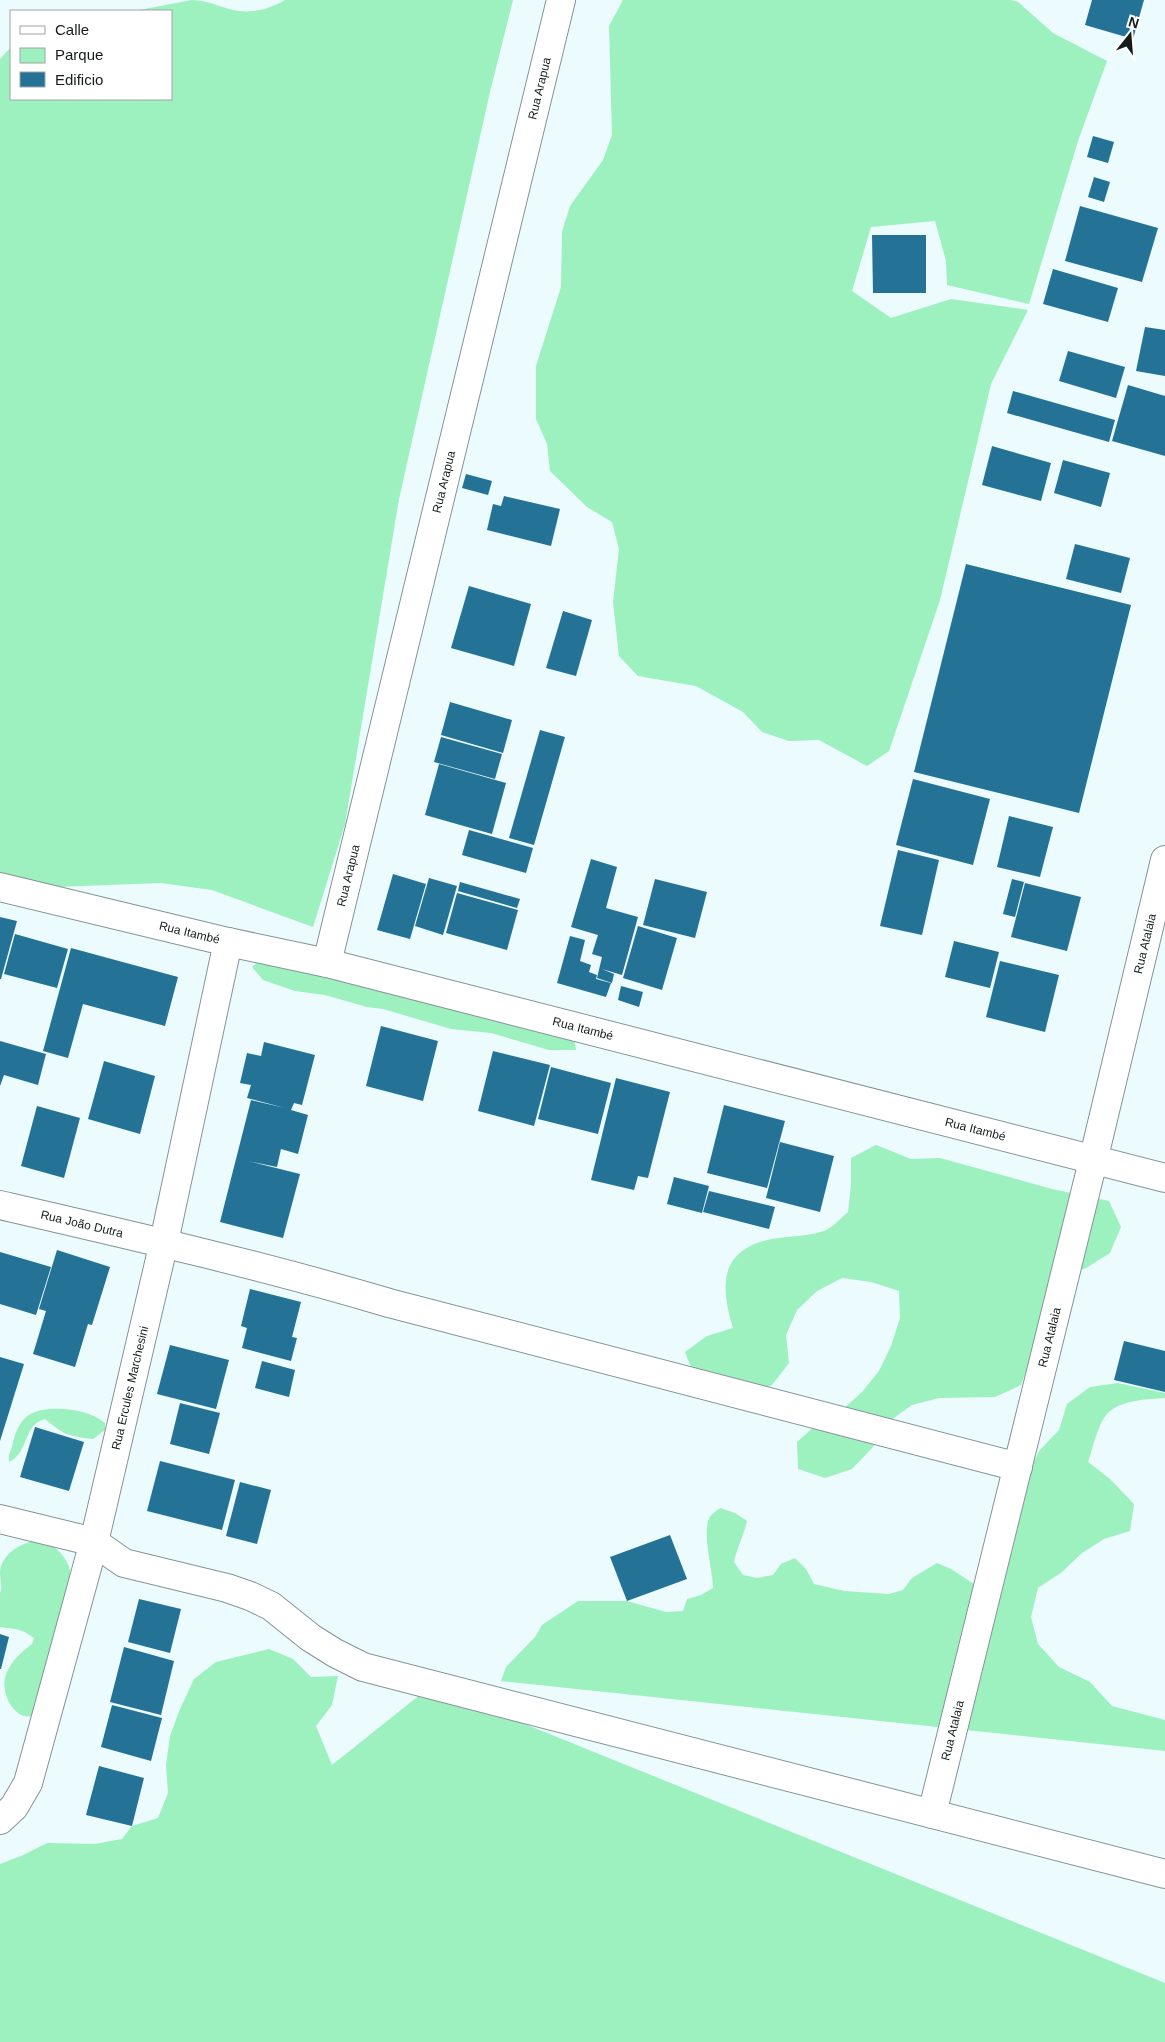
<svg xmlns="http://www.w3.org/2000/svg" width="1165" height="2042" viewBox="0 0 1165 2042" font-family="Helvetica,sans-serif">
<rect width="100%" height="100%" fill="#ebfbfe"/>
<g fill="#9cf1be">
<path d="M192,0C209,0 223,9 239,11C256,13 271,8 285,0H513L490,92L399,499L345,824L313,927L212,890L161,883L55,887L0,875V59L11,47V99H171V11H134Z"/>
<path d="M623,0H1011L1018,2L1053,33L1107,61L1078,141L1029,304L947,285L946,261L935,221L871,227L852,291L891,318L951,299L1028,310L991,384L940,600L889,751L867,766L819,740L789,741L762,732L743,712L696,686L638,676L619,656L613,602L619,549L612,522L587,507L550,471L547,444L536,419V366L561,287L562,232L570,206L603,160L612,135L609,26Z"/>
<path d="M263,958L574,1036L576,1050H549L491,1033L451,1029L383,1009L367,1007L325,995L295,991L263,980L252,967Z"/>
<path d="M876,1145L911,1159L940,1158L1052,1189L1109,1201L1121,1227L1110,1253L1086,1268L1060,1277L1043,1301L1031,1359L1021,1385L995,1397L939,1398L912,1405L888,1422L873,1447L852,1469L825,1478L798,1469L797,1442L818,1423L842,1410L862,1392L879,1371L891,1346L900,1318L899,1291L871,1282L842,1278L817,1291L797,1310L786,1335L789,1363L772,1385L747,1397L697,1382L685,1352L707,1336L733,1328C721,1288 718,1253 767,1240C785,1236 805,1237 824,1231C832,1228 841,1218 848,1212L851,1185V1158Z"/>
<path d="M1118,1383L1165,1393V1398C1148,1399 1122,1400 1109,1412C1098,1421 1093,1449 1088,1462L1110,1479L1134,1504L1130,1531L1104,1539L1082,1553L1062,1572L1038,1588L1031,1617L1038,1644L1059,1667L1090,1682L1112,1706L1165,1720V1751L501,1681L506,1667L535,1637L542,1625L578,1601H627L666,1612L683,1611L687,1599L701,1595L713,1588C713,1570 702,1534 709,1519C710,1515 716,1511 720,1508L735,1513L747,1521C744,1535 737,1547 734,1562L743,1575L757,1578L773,1575L781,1564L795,1558L806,1569L814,1584L844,1591L889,1594L903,1590L912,1578L937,1563L951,1569L974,1584L992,1582L1012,1552L1018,1526L1016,1500L1039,1451L1059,1430L1067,1404L1090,1387Z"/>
<path d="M50,1409C68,1408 90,1411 105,1423V1430L93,1439C68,1436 64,1435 45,1419C23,1424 29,1453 9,1462C8,1455 10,1453 12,1447C17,1424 24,1411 50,1409Z"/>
<path d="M40,1540C57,1545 72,1562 71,1580L37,1714C17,1725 1,1696 5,1678C9,1663 20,1653 32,1644L34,1638C21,1628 14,1629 0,1627V1593C3,1587 0,1580 0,1573C1,1553 22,1542 40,1540Z"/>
<path d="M269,1649L293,1659L311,1677L338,1676L332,1705L316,1726L332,1765L431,1686L1165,1983V2042H0V1864L21,1856L47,1843L95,1844L122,1839L132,1826L158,1818L168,1793L166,1765L170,1736L180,1709L194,1679L216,1662Z"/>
</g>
<g fill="#247397">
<path d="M1092,0H1144L1133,39L1085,25Z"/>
<path d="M1093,136L1114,142L1108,163L1087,157Z"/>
<path d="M1094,177L1110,182L1104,202L1088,197Z"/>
<path d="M1080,206L1158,228L1142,282L1065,261Z"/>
<path d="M872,235H926V293H873Z"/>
<path d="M1053,269L1118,288L1108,322L1043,304Z"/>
<path d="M1145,327L1165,330V376L1136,371Z"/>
<path d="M1068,351L1125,367L1116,398L1059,381Z"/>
<path d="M1128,385L1165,396V456L1112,441Z"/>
<path d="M1013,391L1115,420L1109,442L1007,413Z"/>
<path d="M992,446L1051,463L1041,501L982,485Z"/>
<path d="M1063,460L1110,473L1101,507L1054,493Z"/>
<path d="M466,474L492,481L488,495L462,488Z"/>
<path d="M504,496L560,509L551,546L487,530L493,504L501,506Z"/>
<path d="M1075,544L1130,558L1121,593L1066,579Z"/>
<path d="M966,564L1131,605L1079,813L914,772Z"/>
<path d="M469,586L531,604L514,666L451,648Z"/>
<path d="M563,611L592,620L576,676L546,668Z"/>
<path d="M450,702L512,720L503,753L441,735Z"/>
<path d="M540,730L565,737L534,845L509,838Z"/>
<path d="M441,737L502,754L495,779L434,762Z"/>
<path d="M439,764L506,783L492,834L425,815Z"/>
<path d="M913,779L990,799L973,865L896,845Z"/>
<path d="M1009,816L1053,827L1040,877L997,867Z"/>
<path d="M469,830L533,848L526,873L462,855Z"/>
<path d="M898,850L939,860L922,935L880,926Z"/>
<path d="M591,859L617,867L606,908L638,917L622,975L602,969L614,974L612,983L597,978L602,957L592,954L598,935L571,927Z"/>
<path d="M393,874L426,884L410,939L377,930Z"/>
<path d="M429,878L457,886L443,935L415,926Z"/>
<path d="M655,879L707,892L695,938L643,925Z"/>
<path d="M1012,879L1024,882L1015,917L1003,914Z"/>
<path d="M460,882L520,899L517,908L458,891Z"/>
<path d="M1025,883L1081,897L1067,951L1011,937Z"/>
<path d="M457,893L518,910L507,950L446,933Z"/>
<path d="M0,917L17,921L1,979H0Z"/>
<path d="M638,926L677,938L662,990L623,978Z"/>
<path d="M15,934L68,949L57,988L4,974Z"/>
<path d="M570,936L585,940L580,961L591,965L589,972L597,975L596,979L611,983L606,997L557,983Z"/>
<path d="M954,941L999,952L990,988L945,977Z"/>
<path d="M71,948L178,977L165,1026L83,1004L68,1058L43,1051Z"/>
<path d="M1000,961L1059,975L1045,1032L986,1017Z"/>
<path d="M621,986L643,992L639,1007L618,1000Z"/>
<path d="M381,1026L438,1041L423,1101L366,1086Z"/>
<path d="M0,1041L46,1054L38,1085L4,1075L0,1086Z"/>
<path d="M264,1042L315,1055L302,1105L294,1103L291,1110L308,1115L298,1154L281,1149L277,1167L248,1161L300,1174L283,1238L220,1222L251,1100L285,1108L247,1098L251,1085L240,1083L247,1053L261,1056Z"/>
<path d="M493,1051L550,1065L534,1126L478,1111Z"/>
<path d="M104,1061L155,1076L140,1134L88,1119Z"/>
<path d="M551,1067L611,1083L598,1134L538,1119Z"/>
<path d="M616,1078L670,1092L648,1178L638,1176L634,1190L591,1180Z"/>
<path d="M724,1105L785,1121L767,1188L707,1173Z"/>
<path d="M37,1106L80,1118L64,1178L21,1166Z"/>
<path d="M780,1142L834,1156L820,1212L766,1198Z"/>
<path d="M674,1177L709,1186L702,1213L667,1204Z"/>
<path d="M709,1191L775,1207L769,1229L703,1212Z"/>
<path d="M57,1250L110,1267L92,1325L88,1324L75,1367L33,1354L46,1311L39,1309Z"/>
<path d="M0,1252L51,1267L36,1315L0,1304Z"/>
<path d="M250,1289L301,1302L292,1337L297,1338L291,1361L242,1348L247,1328L241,1326Z"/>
<path d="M1124,1341L1165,1351V1392L1114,1380Z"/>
<path d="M170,1345L229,1360L216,1409L157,1394Z"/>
<path d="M0,1357L24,1364L0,1441Z"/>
<path d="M262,1361L295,1370L289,1397L255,1388Z"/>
<path d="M180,1403L220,1413L209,1454L170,1444Z"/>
<path d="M35,1427L84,1442L69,1491L20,1477Z"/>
<path d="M160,1461L235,1480L222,1530L147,1511Z"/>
<path d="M240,1482L271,1490L257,1544L226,1536Z"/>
<path d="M670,1535L687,1579L627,1601L610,1557Z"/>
<path d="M139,1599L181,1609L170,1653L128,1642Z"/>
<path d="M0,1634L9,1637L1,1669H0Z"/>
<path d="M124,1647L174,1661L161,1715L110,1702Z"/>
<path d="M112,1705L162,1718L151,1761L101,1747Z"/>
<path d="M99,1766L144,1778L132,1826L86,1815Z"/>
</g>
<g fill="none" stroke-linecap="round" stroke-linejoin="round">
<g stroke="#859496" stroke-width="30">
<g id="minor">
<path id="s1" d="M0,887L228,942L327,963L1165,1178"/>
<path id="s2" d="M327,963L561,0"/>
<path id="s3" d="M0,1205C130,1235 261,1265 389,1303L1018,1467"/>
<path d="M0,1519L94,1542L124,1563L227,1588L250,1596L271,1606L311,1638L335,1653L363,1667L1165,1874"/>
<path id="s4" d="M932,1814L1093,1161L1165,860"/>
<path id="s5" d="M0,1820L14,1807L28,1783L94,1542L164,1242L228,942"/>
</g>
</g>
<use href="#minor" stroke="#fff" stroke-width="28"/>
</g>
<g text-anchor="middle" stroke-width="5" stroke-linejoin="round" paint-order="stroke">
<g font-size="12" fill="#161c1c" stroke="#fff">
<text dy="4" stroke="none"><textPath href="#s2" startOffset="900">Rua Arapua</textPath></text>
<text dy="4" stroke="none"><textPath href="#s2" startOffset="495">Rua Arapua</textPath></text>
<text dy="4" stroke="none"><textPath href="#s2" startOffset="90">Rua Arapua</textPath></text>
<text dy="4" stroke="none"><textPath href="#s1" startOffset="195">Rua Itambé</textPath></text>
<text dy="4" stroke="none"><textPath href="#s4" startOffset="896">Rua Atalaia</textPath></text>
<text dy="4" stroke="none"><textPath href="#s1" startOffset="600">Rua Itambé</textPath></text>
<text dy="4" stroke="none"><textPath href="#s1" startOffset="1005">Rua Itambé</textPath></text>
<text dy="4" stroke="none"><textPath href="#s3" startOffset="84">Rua João Dutra</textPath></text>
<text dy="4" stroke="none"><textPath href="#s4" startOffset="491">Rua Atalaia</textPath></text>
<text dy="4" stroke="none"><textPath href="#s5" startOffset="455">Rua Ercules Marchesini</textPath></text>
<text dy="4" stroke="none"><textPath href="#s4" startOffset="86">Rua Atalaia</textPath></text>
</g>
</g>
<rect x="10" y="10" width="162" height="90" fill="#ffffff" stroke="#a2a4a4"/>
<rect x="20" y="26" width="25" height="8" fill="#ffffff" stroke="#a2a4a4"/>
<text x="55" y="35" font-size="15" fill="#161c1c">Calle</text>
<rect x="20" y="48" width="25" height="15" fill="#9cf1be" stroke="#a2a4a4"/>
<text x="55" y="60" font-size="15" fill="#161c1c">Parque</text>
<rect x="20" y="72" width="25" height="15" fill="#247397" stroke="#a2a4a4"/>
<text x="55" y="85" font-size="15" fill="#161c1c">Edificio</text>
<g transform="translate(1130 35) rotate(17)" stroke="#ffffff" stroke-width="4" paint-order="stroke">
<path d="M0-4L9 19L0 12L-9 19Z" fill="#161c1c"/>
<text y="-8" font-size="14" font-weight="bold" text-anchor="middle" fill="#161c1c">N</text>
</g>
</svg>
